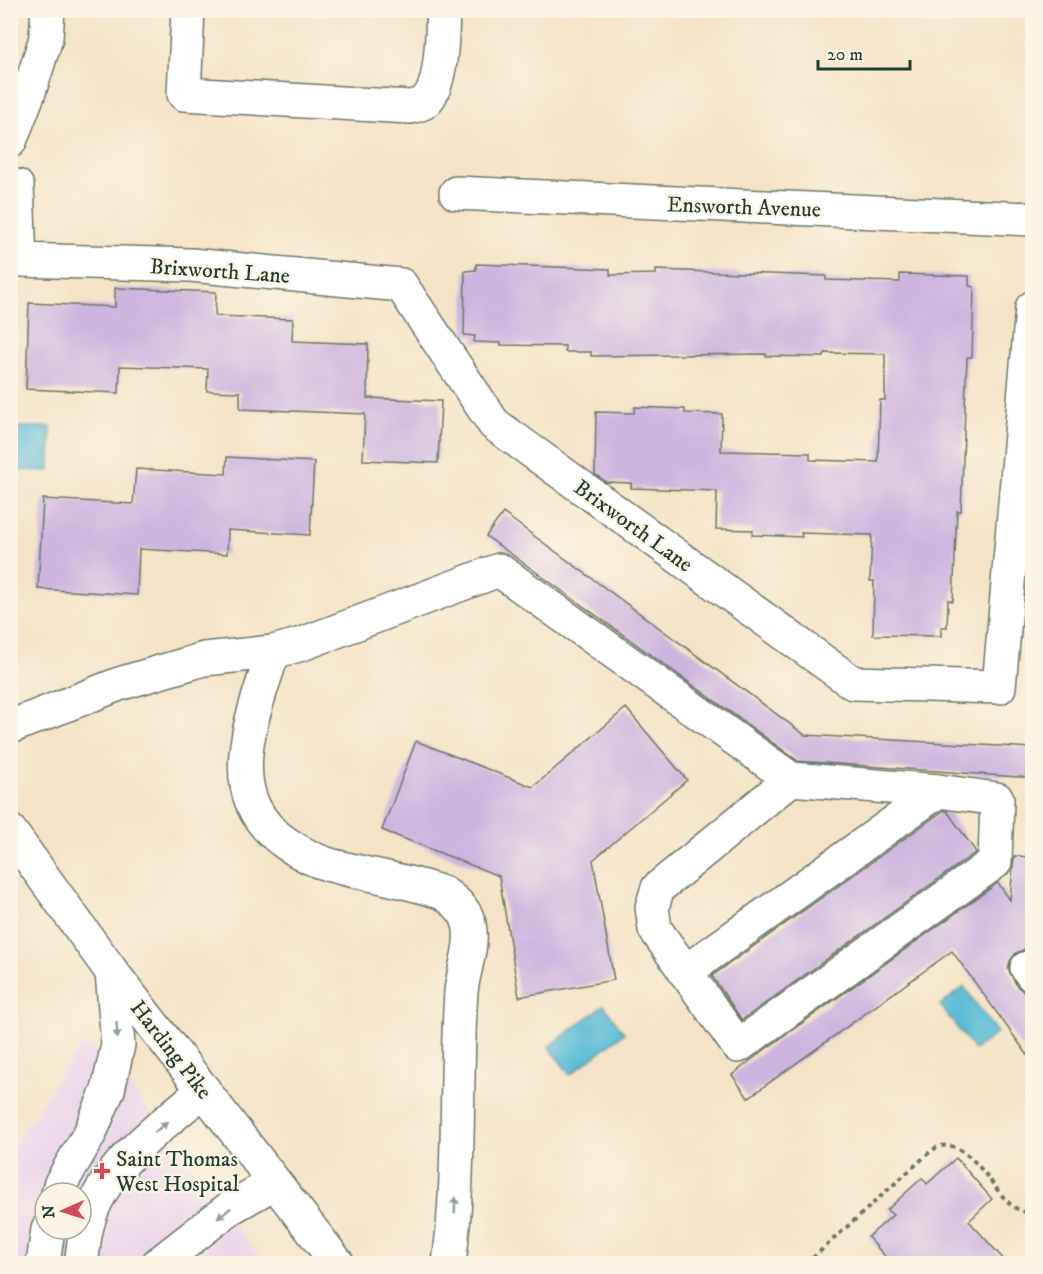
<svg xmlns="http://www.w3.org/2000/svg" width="1043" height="1274" viewBox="0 0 1043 1274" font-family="'IM FELL DW Pica',serif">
<rect width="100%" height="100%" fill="#fcf5e5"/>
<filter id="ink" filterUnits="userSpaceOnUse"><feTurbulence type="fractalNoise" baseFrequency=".0167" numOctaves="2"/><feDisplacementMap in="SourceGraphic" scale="12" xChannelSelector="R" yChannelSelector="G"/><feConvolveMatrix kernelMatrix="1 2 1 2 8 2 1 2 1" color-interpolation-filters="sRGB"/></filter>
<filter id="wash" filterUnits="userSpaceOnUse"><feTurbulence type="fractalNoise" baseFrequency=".008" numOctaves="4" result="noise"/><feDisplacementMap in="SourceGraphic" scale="24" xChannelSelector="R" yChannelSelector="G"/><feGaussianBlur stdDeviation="1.35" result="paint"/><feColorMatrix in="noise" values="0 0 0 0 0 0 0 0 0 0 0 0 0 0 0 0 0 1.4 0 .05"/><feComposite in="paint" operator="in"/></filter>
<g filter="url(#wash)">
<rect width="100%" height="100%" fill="#f4e3c6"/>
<path fill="#ead1ec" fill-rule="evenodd" d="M81,1045L107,1055L264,1263L11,1264V1149ZM45,1193H81V1229H45Z"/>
<g fill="#57bbd6" stroke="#3b7c85" stroke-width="1.5">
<path d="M11,427H51L50,471L11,470Z"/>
<path d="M964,987L997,1033L974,1050L940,1005Z"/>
<path d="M604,1005L624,1033L570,1075L549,1047Z"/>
</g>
<g id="blocks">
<g fill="#cdb5df">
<path d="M476,264L610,269V275L656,274V270L826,276V280L900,282V274L969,276V286L974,287L972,357H967L961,511H957L953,601L948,600L947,627H941V636L873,635L874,581H870L872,535L801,533L802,537L752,535L753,530L716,529L717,491L631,488V483L606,482L595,474L596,412L634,413L635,407L685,409V413L722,414L721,451L810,453V460L878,462L880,400H885V354L825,353L824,357L766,356V354L591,356V352H565V346L501,345V343L474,342L475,336L464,335L465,271L476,270Z"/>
<path d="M115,288L216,292L215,316L293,319L292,341L368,344L367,398L441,401L438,463L363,460L365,414L240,409V392L207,391L208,369L120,366L119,393L26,389L29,303L115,307Z"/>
<path d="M227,457L314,462L310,535L228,530L227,554L139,549L137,595L38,589L43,499L133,504L136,469L226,474Z"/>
<path d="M503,513L805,735L1032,748V778L798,761L486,536Z"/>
<path d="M626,708L687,780L593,860L614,980L519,997L499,876L382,830L416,741L533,787Z"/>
<path d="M943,811H947L976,852L742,1020L712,976Z"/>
<path d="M1014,856L1032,857V950L1025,949L1016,953L1010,961L1008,969L1017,986L1024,992L1032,994V1061L952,951L748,1098L732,1075L763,1051L998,883L1010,900Z"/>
<path d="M956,1158L992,1199L969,1221L1007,1263H891L868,1237L893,1215L887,1210L922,1178L927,1184Z"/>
</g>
</g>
</g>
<g filter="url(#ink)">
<use href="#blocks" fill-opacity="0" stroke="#6a7767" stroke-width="1.5"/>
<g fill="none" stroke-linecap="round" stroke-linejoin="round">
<g stroke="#6a7767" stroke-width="36">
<g id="minor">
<path d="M188,10L184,94L410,107C414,106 419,105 423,103C443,90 442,32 443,10"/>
<path d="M10,141L29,92L46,38L48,10"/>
<path d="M10,185L17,186L20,260L191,265L401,285L494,424L853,683L999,687L1032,308"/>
<path d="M456,193L1032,219"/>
<path d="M273,652C253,717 216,796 287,844C299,852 313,860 327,864C366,875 406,880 443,893C454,900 466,910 469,924C474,945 463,971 461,992C455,1083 461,1174 449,1264"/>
<path d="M10,727L119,684L204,659L273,652L302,644L499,570L791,779L938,791L997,799L995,862L738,1046L655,929L652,907L658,888L791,779"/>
<path d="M1027,968L1032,975"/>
<path d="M685,972L938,791"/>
<path d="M58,1193L61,1183L90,1133L108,1090L118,1045L112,972"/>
<path d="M43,1264L48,1229"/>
<path d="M81,1264C83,1251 84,1238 87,1226C100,1169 161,1126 204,1090"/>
<path d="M158,1264L230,1208L274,1183"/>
</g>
</g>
<g stroke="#6a7767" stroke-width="36">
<path id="major" d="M10,831L112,972L338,1264"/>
</g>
<path stroke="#6a7767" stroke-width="4" stroke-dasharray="4.5 4.5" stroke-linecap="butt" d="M806,1264L931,1151C963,1127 991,1188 1011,1205C1017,1210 1026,1212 1032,1214"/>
<use href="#minor" stroke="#fff" stroke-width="33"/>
<use href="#major" stroke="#fff" stroke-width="33"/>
</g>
<defs><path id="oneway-solid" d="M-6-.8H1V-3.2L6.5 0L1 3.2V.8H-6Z" transform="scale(1.5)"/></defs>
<g fill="#8f9e9a">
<use href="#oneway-solid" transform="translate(117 1030) rotate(85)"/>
<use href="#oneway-solid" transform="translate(161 1127) rotate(-41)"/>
<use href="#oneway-solid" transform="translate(455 1205) rotate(-88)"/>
<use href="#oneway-solid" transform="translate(224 1213) rotate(144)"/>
</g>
</g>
<path fill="#d1495b" stroke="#fcf5e5" stroke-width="2" d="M99 1162h6v6h6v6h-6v6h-6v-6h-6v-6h6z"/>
<g text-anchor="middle" stroke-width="4.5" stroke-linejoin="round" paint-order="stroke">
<g font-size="22" fill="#1f3d34" stroke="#fcf5e5">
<text transform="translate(744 206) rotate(2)" y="8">Ensworth Avenue</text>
<text transform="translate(220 270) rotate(4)" y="8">Brixworth Lane</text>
<text transform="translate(634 525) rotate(36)" y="8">Brixworth Lane</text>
<text transform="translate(172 1049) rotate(52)" y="8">Harding Pike</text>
</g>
<g font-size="22" fill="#1f3d34" stroke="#fcf5e5" text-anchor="start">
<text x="116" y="1166">Saint Thomas<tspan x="116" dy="25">West Hospital</tspan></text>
</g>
</g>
<rect width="1043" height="1274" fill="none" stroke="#fcf5e5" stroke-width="36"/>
<g transform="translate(63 1211) rotate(267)"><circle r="28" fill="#fcf5e5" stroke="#a4ab9e" stroke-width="1.5"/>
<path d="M0-4.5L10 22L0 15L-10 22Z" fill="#d1495b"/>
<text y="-9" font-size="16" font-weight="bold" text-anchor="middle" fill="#1f3d34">N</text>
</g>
<path d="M818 60v9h92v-9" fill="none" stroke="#1f3d34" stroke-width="3"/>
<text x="827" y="60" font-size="18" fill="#1f3d34" stroke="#fcf5e5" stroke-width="4.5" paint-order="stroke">20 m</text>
</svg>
